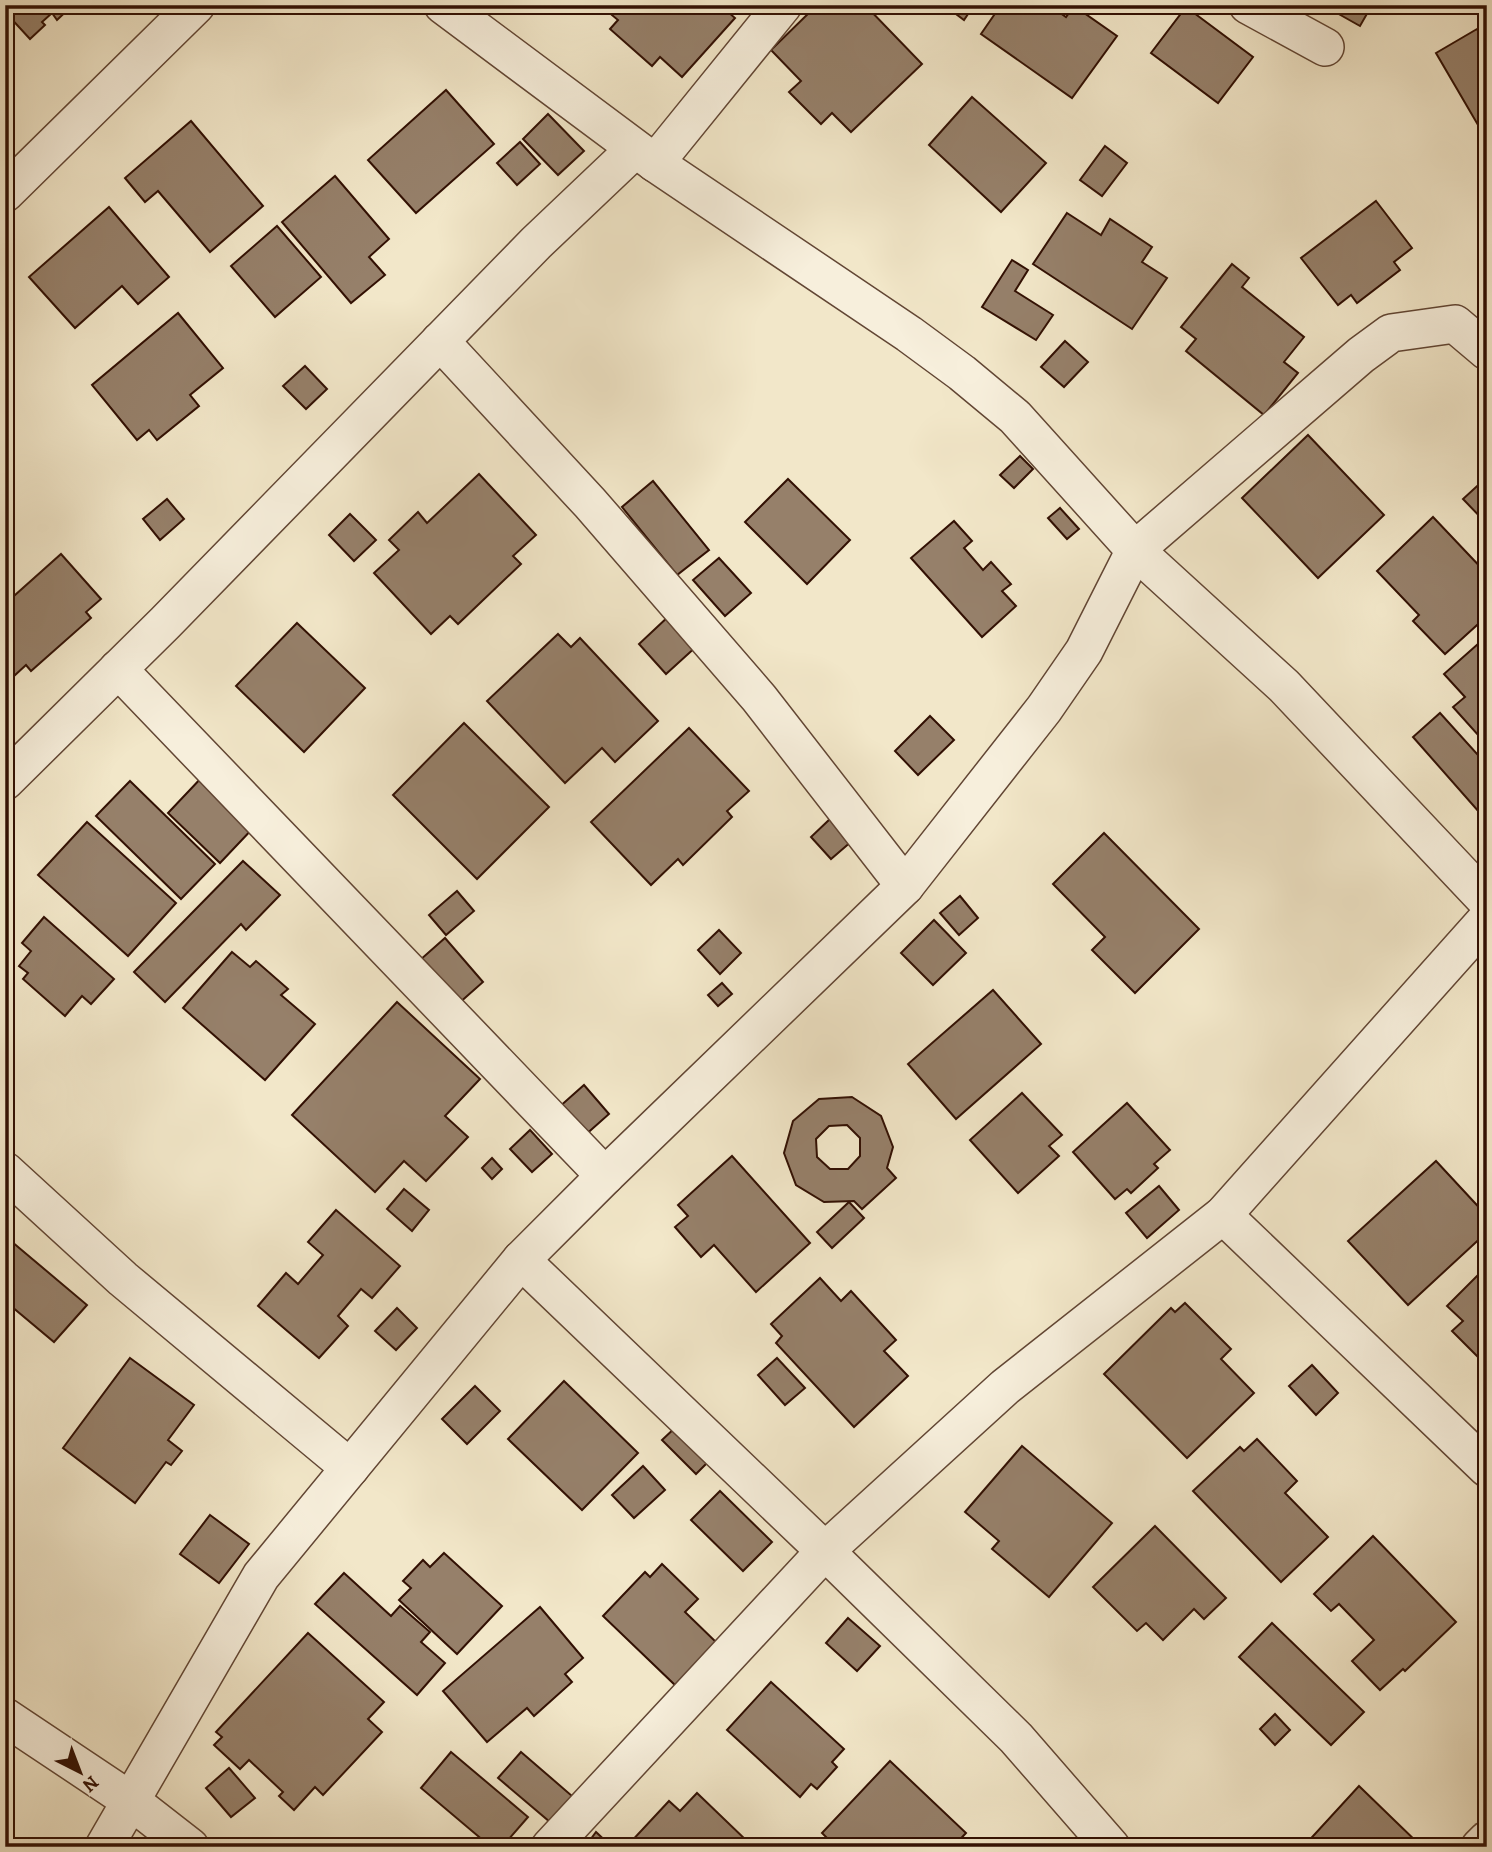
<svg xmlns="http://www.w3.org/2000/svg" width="1492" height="1852" viewBox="0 0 1492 1852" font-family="Alegreya,serif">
<rect width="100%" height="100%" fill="#f2e7c9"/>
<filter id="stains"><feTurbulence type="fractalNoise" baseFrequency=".00286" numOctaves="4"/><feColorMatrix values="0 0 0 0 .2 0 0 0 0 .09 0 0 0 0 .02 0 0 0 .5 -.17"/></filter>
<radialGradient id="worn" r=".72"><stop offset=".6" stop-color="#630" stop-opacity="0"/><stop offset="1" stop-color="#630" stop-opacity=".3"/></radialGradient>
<g fill="#96806a" stroke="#321003" stroke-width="2" fill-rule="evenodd">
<path d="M5,5H73L57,20L52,13L42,22L45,25L30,39L6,13L8,11Z"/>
<path d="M600,5H720L735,18L682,77L660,57L652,66L610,29L618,20Z"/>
<path d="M817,5H865L922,64L851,132L832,113L821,124L789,92L801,81L771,50Z"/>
<path d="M944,5H974L964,20Z"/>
<path d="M1001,5H1049L1066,17L1074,6L1117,36L1072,98L981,34Z"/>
<path d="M1330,5H1372L1360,26L1328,8Z"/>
<path d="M1186,7L1253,57L1218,103L1151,53Z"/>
<path d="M1477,29L1487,46V120L1478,125L1436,53Z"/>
<path d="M446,90L494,144L416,213L368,160Z"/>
<path d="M972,97L1046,163L1001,212L929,145Z"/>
<path d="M548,114L584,151L558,175L523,139Z"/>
<path d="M191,121L263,206L210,252L158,191L145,202L125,178Z"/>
<path d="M520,142L540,164L517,185L497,163Z"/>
<path d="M1105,146L1127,163L1102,196L1080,180Z"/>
<path d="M335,176L389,239L369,257L385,275L351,303L282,222Z"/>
<path d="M1376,201L1412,248L1394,262L1400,270L1357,303L1351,295L1338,305L1301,258Z"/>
<path d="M109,207L169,277L138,304L122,286L75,328L29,277Z"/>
<path d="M1067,213L1101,235L1110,219L1152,247L1142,262L1167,278L1132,329L1033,264Z"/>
<path d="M277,226L321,277L275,317L231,266Z"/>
<path d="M1012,260L1028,270L1015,291L1053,315L1036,340L982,307Z"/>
<path d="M1232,264L1249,278L1242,287L1304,337L1284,362L1298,373L1264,415L1186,351L1196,339L1181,327Z"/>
<path d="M178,313L223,368L190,395L199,406L157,440L149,430L137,440L92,385Z"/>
<path d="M1065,341L1088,362L1064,387L1041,367Z"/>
<path d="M305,366L327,389L306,409L283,386Z"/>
<path d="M1308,435L1384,515L1318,578L1242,498Z"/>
<path d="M1020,456L1033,469L1014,488L1000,475Z"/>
<path d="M479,474L536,535L513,556L521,564L458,624L450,616L431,634L374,573L399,550L389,540L418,512L427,523Z"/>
<path d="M1487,477V524L1463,499Z"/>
<path d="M788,479L850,540L807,584L745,522Z"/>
<path d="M653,481L709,550L677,575L622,507Z"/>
<path d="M167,499L184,519L160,540L143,519Z"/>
<path d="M1060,508L1079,529L1067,539L1048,518Z"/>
<path d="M350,514L376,540L354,561L329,535Z"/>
<path d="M1433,517L1487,574V616L1445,654L1413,621L1419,615L1377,571Z"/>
<path d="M954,521L972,541L964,548L983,570L991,562L1011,584L1002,591L1016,606L982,637L911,558Z"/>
<path d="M61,554L101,599L86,612L91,618L31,671L26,665L14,676L5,666V604Z"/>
<path d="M719,558L751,593L725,616L693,580Z"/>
<path d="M670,615L698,645L666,674L639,644Z"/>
<path d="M297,623L365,688L304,752L236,686Z"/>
<path d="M558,634L571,647L580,638L658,721L615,762L602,748L565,783L487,701Z"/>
<path d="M1487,636V745L1453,707L1465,697L1444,674Z"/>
<path d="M1440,713L1487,765V821L1413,737Z"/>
<path d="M930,716L954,740L918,775L895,751Z"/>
<path d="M464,723L549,807L477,879L393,795Z"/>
<path d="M689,728L749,791L727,811L732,817L683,865L678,859L651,885L591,822Z"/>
<path d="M204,775L256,825L220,863L168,813Z"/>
<path d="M130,781L215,864L181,899L96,816Z"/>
<path d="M831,818L852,841L831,859L811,837Z"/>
<path d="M87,822L176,903L128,956L38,875Z"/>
<path d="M1104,833L1199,929L1135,993L1092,950L1105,937L1053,884Z"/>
<path d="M243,861L280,895L246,930L241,924L165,1002L134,972Z"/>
<path d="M457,891L474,911L446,935L429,915Z"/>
<path d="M960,896L978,918L959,935L940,913Z"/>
<path d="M44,917L114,979L91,1004L82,996L65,1016L23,979L28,973L19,966L31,951L22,943Z"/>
<path d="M934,920L966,953L933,985L901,953Z"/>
<path d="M719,930L741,953L720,974L698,950Z"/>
<path d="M445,938L483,982L458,1004L420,960Z"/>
<path d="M232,952L250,967L256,961L288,989L281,995L315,1024L265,1080L183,1008Z"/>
<path d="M722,983L732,994L718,1006L708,995Z"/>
<path d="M993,990L1041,1044L956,1119L908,1064Z"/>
<path d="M397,1002L480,1079L445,1116L468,1137L426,1181L404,1161L375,1192L292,1115Z"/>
<path d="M584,1085L609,1114L583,1137L558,1108Z"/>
<path d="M1022,1093L1062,1135L1049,1146L1059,1156L1018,1193L970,1140Z"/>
<path d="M852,1097L881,1116L893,1147L887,1168L896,1178L862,1209L854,1201L824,1202L796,1185L784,1153L793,1121L819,1099ZM847,1125L860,1138V1156L848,1169H830L817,1157L816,1139L829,1126Z"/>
<path d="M1127,1103L1170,1150L1154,1164L1158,1168L1131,1193L1127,1189L1115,1199L1073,1152Z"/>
<path d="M530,1130L552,1154L532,1172L510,1149Z"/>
<path d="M732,1156L810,1243L756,1292L714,1245L701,1257L675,1227L688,1216L678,1205Z"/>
<path d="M492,1158L502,1169L492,1179L482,1168Z"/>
<path d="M1436,1161L1487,1216V1232L1408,1305L1348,1241Z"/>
<path d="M1159,1186L1179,1210L1147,1238L1126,1213Z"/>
<path d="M404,1189L429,1210L412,1231L387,1209Z"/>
<path d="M849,1202L864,1218L832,1248L817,1232Z"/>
<path d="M336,1210L400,1266L372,1298L361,1289L338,1316L348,1326L319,1358L258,1306L286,1273L298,1284L323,1255L308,1242Z"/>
<path d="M5,1236L87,1305L54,1342L5,1301Z"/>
<path d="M1487,1266V1366L1452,1331L1463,1321L1447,1306Z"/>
<path d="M820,1278L841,1301L851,1291L896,1340L884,1351L908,1376L854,1427L776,1343L782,1336L771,1324Z"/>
<path d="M1185,1303L1231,1349L1221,1359L1254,1393L1187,1458L1104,1374L1171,1308L1175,1312Z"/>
<path d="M397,1308L417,1328L396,1350L375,1331Z"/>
<path d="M130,1358L194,1405L168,1440L182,1451L171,1465L166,1462L135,1503L63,1448Z"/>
<path d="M777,1358L805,1388L785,1405L758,1375Z"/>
<path d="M1312,1365L1338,1393L1316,1415L1289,1386Z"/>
<path d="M564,1381L638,1453L582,1510L508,1439Z"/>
<path d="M475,1386L500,1411L467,1444L442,1419Z"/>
<path d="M677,1426L710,1460L696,1474L662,1440Z"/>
<path d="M1257,1439L1297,1481L1285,1493L1328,1537L1281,1582L1193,1491L1240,1447L1244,1451Z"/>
<path d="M1022,1446L1112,1523L1049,1597L992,1549L999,1541L965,1512Z"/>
<path d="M643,1466L665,1490L634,1518L612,1495Z"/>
<path d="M720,1491L772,1542L743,1571L691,1520Z"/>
<path d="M210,1515L249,1544L219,1583L180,1554Z"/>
<path d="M1155,1526L1226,1598L1204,1619L1194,1609L1163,1640L1146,1623L1137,1631L1093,1587Z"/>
<path d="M1373,1536L1456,1622L1405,1671L1403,1669L1380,1690L1352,1661L1374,1640L1339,1604L1331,1611L1314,1594Z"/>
<path d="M444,1553L502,1606L457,1654L399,1600L411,1588L403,1581L423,1560L430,1567Z"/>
<path d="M662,1564L698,1599L685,1612L718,1644L676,1686L603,1616L645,1572L650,1577Z"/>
<path d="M344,1573L391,1616L400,1606L430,1632L421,1642L445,1663L417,1695L315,1604Z"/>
<path d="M540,1607L583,1658L565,1674L572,1682L534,1716L527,1708L487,1742L443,1691Z"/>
<path d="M848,1618L880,1646L857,1671L826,1643Z"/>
<path d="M1272,1623L1364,1712L1331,1745L1239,1657Z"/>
<path d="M308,1633L384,1702L368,1719L382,1732L323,1795L315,1787L294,1810L279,1796L283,1792L249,1760L240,1769L214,1745L222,1737L216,1732Z"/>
<path d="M771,1682L844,1749L832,1762L837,1767L817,1789L811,1784L800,1797L727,1730Z"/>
<path d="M1275,1714L1290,1730L1275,1745L1260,1729Z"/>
<path d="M451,1752L528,1817L502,1847H491L421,1788Z"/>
<path d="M521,1752L572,1796L550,1822L498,1778Z"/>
<path d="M890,1761L966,1833L953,1847H836L822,1833Z"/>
<path d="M229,1768L255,1798L231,1817L206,1788Z"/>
<path d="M1359,1786L1422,1847H1303Z"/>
<path d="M697,1793L748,1842L743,1847L627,1846L669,1801L680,1811Z"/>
<path d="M596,1832L612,1847H585Z"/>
</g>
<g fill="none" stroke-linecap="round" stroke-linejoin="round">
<g stroke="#624634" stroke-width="40">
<g id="minor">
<path d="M443,5L655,163L909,334L962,373L1015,417L1135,550L1284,686L1487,901"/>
<path d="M1248,5L1325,47"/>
<path d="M655,163L783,5"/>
<path d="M5,193L196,5"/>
<path d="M440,341L590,503L759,698L905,886"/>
<path d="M118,669L605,1176"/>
<path d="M5,781L165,623L536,243L635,149"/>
<path d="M5,1171L123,1279L350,1468"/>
<path d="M1223,1215L1487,1468"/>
<path d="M521,1260L825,1551L1016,1738L1111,1847"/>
<path d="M5,1717L131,1801L190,1847"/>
<path d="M104,1847L261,1576L521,1260L605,1176L905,886L1044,709L1084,651L1135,550L1361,355L1391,333L1455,324L1487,351"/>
<path d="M550,1847L825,1551L1005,1387L1223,1215L1487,919"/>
<path d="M1480,1847L1487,1840"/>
</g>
</g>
<use href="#minor" stroke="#f7efdc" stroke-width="37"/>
</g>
<rect width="1492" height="1852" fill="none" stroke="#f2e7c9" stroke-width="28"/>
<rect x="7" y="7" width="1478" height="1838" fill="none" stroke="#321003" stroke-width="3.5"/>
<rect x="14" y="14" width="1464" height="1824" fill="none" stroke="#321003" stroke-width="2"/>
<g transform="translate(80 1772) rotate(138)" stroke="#f7efdc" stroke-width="5" paint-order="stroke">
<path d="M0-5L12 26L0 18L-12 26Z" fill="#321003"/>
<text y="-10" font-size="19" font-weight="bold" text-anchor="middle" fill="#321003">N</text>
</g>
<rect width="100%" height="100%" filter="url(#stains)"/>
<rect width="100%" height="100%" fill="url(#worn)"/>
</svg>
